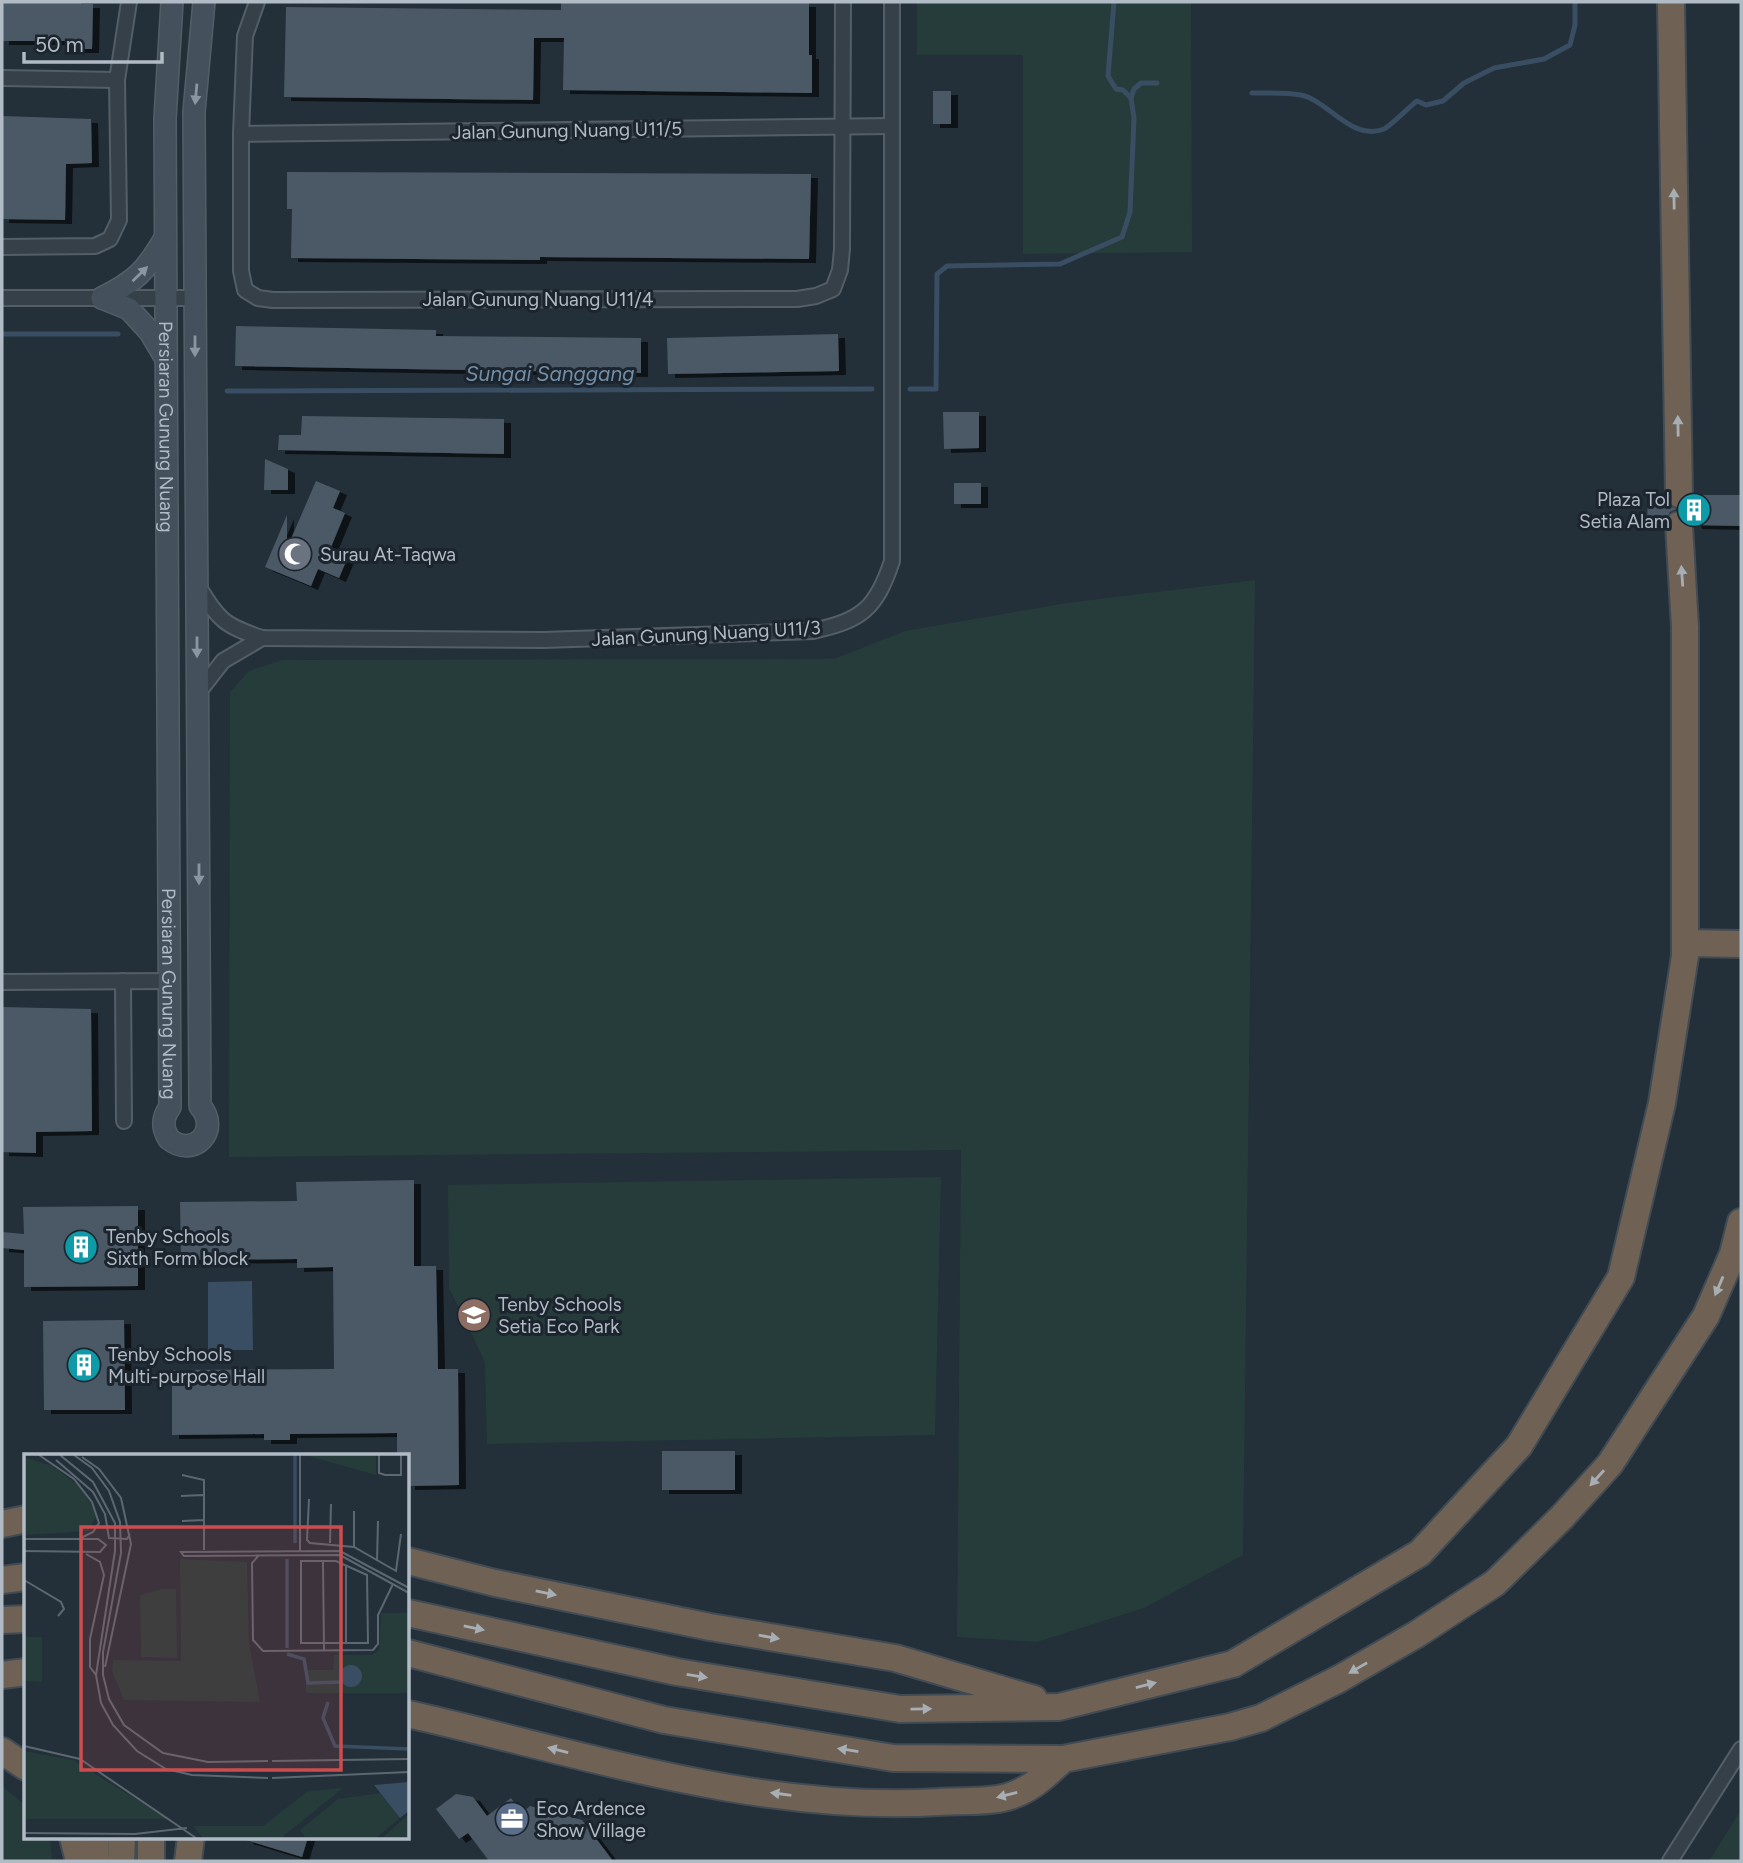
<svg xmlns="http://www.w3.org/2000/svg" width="1743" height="1863" viewBox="0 0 1743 1863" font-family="Figtree,sans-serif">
<defs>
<filter id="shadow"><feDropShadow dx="7" dy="4" stdDeviation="0" flood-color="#0009"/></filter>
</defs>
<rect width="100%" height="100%" fill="#232f39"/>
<g fill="#263c3b">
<path d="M917,2H1191L1192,252L1023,254V55H917Z"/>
<path d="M1255,580L1243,1555L1144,1608L1037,1642L957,1637L961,1150L229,1157L230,692L249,671L282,660L834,659L905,631L1067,603Z"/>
<path d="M941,1177L935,1435L487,1444L485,1362L449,1288L448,1185Z"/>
<path d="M2,1786L26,1806V1837H47L50,1841L52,1861H2Z"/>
<path d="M1741,1810V1861H1709Z"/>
</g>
<path fill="#394e62" d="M252,1281L253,1350H208V1282Z"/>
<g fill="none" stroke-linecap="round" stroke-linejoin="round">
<g stroke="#394e62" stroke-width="5">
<path d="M1114,2L1108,76L1116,89L1123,90L1131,98"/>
<path d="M1252,93C1268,93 1286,92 1301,95C1329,101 1352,142 1384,129C1390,126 1408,108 1417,101L1426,105L1443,101L1464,83L1494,68L1544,59L1570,45L1575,25V2"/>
<path d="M2,334H118"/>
<path d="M910,389H936L937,274L947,266L1060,264L1122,237L1130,212L1134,118L1131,98L1134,89L1141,83H1157"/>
<path d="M227,391L872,389"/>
</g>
</g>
<g fill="#4b5965" filter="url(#shadow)">
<path d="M2,2H81V4H93L92,49H71V41H2Z"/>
<path d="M561,2L809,3V55H812V93L563,90L564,38H534L533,100L284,97L286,7L561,10Z"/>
<rect x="933" y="91" width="18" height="33"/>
<path d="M2,116L91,119L92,163L66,164L65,220L2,219Z"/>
<path d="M287,172L811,174L809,259L540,257V260L291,258L292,209H287Z"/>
<path d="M236,326L436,330V336L641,338V373L235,366Z"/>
<path d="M838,334L839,371L668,374L667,338Z"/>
<path d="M943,412H979V448L944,449Z"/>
<path d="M302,416L504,419V454L278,450L279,435H301Z"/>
<path d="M265,459L288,469V490H264Z"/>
<path d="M316,481L340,491L333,508L345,513L329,552L347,559L339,578L318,569L311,586L265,567L287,515V548Z"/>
<rect x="954" y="483" width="27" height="21"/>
<path d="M1648,494H1663L1666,503L1677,509L1670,512L1663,524H1647Z"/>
<path d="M1695,495H1741V526L1695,525L1692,516L1680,510L1692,502Z"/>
<path d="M2,1007L91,1009L92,1131L36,1132V1153L2,1152Z"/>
<path d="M414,1180V1266H436L438,1369H458L459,1485L408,1486V1455H397V1433L290,1434V1440H264V1434L172,1435V1370L334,1369L333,1267L297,1268V1259L181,1260L180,1202L297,1201L296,1182Z"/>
<path d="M138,1206V1286L24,1287V1250L2,1248V1232L24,1234L23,1207Z"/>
<path d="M124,1320L125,1410H44L43,1321Z"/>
<rect x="662" y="1451" width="73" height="39"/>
<path d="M456,1794L473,1797L487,1816L511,1798L522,1813L530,1806L582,1820L613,1861H489L468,1833L459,1839L436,1809Z"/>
<path d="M247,1837H308L302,1857L246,1840Z"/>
</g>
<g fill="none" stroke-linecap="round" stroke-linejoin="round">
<g stroke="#545e67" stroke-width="18">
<g id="street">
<path d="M257,2L245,36L241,134V271L245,290L258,298L273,300L797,299L816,296L833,289L840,270L842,249L843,2"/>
<path d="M2,78L117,80"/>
<path d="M241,134L892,126"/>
<path d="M2,247L95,246L110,239L119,220L117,80L129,2"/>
<path d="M2,298H195"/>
<path d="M198,586C220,621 223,625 262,638L543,640L813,631C862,620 876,609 892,561V2"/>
<path d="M198,693L223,661L262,638"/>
<path d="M123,981L124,1121"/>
<path d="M2,982L169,981"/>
<path d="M1670,1861L1741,1749"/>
</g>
</g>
<g stroke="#545e67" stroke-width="24">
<g id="secondary">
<path id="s1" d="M172,2L165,119L170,1107C162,1118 162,1128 169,1139C194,1159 221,1130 200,1106L194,112L204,2"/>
<path d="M102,298L129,309L150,332L166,359"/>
<path d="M102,298C136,281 146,271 165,238"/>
</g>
</g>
<g stroke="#414b54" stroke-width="30">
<g id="highway">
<path d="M1671,2L1679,494"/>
<path d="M1685,943L1741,944"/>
<path d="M2,1524L26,1519"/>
<path d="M408,1561L495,1583L710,1627L895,1658L1034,1699"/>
<path d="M2,1580L26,1577"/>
<path d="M408,1613L677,1672L900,1709L1059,1707L1233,1664L1420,1553L1519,1446L1621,1277L1662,1103L1685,956V627L1679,525"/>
<path d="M2,1620L26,1619"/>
<path d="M408,1653L664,1720L893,1758L1063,1759L1230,1727L1261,1718L1339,1679L1417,1634L1495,1583L1562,1517L1610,1464L1706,1316L1733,1254L1741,1222"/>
<path d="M2,1675L26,1672"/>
<path d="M408,1714C581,1753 758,1813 938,1802C960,1800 986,1803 1007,1797C1031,1790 1045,1776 1063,1759"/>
<path d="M2,1751L26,1767"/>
<path d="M73,1837L79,1861"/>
<path d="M95,1861L96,1837"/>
<path d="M121,1861L122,1837"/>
<path d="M151,1861V1837"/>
<path d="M188,1861L191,1837"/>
</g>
</g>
<use href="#street" stroke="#364049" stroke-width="14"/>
<use href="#secondary" stroke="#44505c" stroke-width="21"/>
<use href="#highway" stroke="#6f6154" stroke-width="26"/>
</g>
<defs><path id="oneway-solid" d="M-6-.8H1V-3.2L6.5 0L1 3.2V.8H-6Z" transform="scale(1.75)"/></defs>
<g fill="#8b96a0">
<use href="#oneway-solid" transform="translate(196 94) rotate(95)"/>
<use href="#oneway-solid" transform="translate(140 274) rotate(-44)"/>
<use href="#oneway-solid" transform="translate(195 346) rotate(90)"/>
<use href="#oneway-solid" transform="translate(197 647) rotate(90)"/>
<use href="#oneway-solid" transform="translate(199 874) rotate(90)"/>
</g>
<g fill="#a7aeb4">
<use href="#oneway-solid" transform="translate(1674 199) rotate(-91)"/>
<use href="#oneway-solid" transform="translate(1678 426) rotate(-91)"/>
<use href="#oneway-solid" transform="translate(1682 576) rotate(-94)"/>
<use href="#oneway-solid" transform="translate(1719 1286) rotate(113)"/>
<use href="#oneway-solid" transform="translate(1597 1478) rotate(132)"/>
<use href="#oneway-solid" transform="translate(546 1593) rotate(11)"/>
<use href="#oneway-solid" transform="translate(474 1628) rotate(12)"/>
<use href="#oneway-solid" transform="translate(769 1637) rotate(10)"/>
<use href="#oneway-solid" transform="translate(1358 1668) rotate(150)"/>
<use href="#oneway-solid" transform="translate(697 1676) rotate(9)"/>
<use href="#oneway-solid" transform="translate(1146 1685) rotate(-14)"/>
<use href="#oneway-solid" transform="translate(921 1709) rotate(-1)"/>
<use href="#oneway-solid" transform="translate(558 1750) rotate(-166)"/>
<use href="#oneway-solid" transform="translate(848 1750) rotate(-171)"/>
<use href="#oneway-solid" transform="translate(781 1794) rotate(-172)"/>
<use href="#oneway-solid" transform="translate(1007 1795) rotate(166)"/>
</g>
<defs>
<g id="building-disc" transform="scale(1.75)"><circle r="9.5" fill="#0f9aa8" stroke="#1c252e"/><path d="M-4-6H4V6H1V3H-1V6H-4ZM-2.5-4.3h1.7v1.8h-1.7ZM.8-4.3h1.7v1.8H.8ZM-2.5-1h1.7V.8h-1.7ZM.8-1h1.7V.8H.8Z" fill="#fff"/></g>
<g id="mosque-disc" transform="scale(1.75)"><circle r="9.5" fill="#6b7280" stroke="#1c252e"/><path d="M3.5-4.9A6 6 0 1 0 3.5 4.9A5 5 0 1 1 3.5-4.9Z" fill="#fff"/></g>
<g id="school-disc" transform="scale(1.75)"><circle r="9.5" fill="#8d6e63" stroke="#1c252e"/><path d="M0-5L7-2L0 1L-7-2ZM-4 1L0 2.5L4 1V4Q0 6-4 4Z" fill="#fff"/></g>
<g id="office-disc" transform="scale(1.75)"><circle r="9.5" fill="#5c6f8a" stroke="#1c252e"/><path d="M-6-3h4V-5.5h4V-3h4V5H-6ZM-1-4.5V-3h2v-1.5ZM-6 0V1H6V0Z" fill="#fff"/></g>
</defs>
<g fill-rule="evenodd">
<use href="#building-disc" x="1694" y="510"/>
<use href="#mosque-disc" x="295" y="554"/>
<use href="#building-disc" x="81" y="1247"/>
<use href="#school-disc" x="474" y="1315"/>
<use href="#building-disc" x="84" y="1365"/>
<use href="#office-disc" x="512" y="1819"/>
</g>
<g text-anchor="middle" stroke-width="6" stroke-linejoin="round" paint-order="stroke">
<g font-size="19" fill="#b1bbc5" stroke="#1c252e">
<text transform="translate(567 130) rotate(-1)" y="7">Jalan Gunung Nuang U11/5</text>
<text x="538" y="306">Jalan Gunung Nuang U11/4</text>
<text dy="7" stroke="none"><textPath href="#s1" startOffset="425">Persiaran Gunung Nuang</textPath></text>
<text transform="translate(706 633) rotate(-3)" y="7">Jalan Gunung Nuang U11/3</text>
<text dy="7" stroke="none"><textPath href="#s1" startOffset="992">Persiaran Gunung Nuang</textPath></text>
</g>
<g font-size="19" fill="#b1bbc5" stroke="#1c252e" text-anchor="start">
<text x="1670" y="506" text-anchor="end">Plaza Tol<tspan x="1670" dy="22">Setia Alam</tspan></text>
<text x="320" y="561">Surau At-Taqwa</text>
<text x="106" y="1243">Tenby Schools<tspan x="106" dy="22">Sixth Form block</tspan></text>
<text x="498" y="1311">Tenby Schools<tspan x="498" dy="22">Setia Eco Park</tspan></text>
<text x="108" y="1361">Tenby Schools<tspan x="108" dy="22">Multi-purpose Hall</tspan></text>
<text x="536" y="1815">Eco Ardence<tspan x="536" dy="22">Show Village</tspan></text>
</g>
<g font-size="21" font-style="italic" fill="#738fa8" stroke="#1c252e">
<text x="550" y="381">Sungai Sanggang</text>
</g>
</g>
<g transform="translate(24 1454)">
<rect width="385" height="385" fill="#232f39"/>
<path d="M281,1H352V21ZM0,3L28,12L58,34L73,60L65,77L0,81ZM156,105L223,108L225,189L236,248L100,246L88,217L89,206L157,207ZM137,135H152L153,204L117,203L116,141ZM357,159H385V239H282V216H309L310,201H348L355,196ZM0,183H18V228L0,227ZM0,297L49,306L144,365H0ZM319,334L257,384H179L169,372H239L284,337ZM356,339L376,364L352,384H282L276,376L314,345ZM385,360V384H359V383Z" fill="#263c3b"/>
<path d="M316 222a11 11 0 1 1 22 0a11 11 0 1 1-22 0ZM385,328V357L376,364L350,331Z" fill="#394e62"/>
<path fill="none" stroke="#394e62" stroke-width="3.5" d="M271,89V1M263,105V194M263,200L280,205L284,229L318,228M304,248L299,264L311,292L385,295"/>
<path fill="none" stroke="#5c6771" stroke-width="2" d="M15,1L50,25L68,48L75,69L69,78L57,84M36,1L69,28L91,69V97L72,221L77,249L89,271L113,297L142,315L168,321L244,324M50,1L68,14L85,37L96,68L97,99L79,198V221L85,245L100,271L139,299L184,308L244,307M355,1V19L361,21H377V1M58,3L75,15L97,44L107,90L81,213M32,6L69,38L81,60L85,84L103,85L106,80M158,21L180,26V96M157,42L179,41M285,45L283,86L286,89L330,93L372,117L377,80M158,67L180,66M0,85H74L82,91L76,98L0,97M306,89L307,50M330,93V57M276,98V1M62,100L76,108L80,121L66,185V213L72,221M235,101L228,109L229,186L239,197L349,196L354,190V161L369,130M277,107H312L343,121L344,189H277ZM299,107L300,197M353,107L354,67M0,126L37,148L40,155L34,162M385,134L316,97L157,98L160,102L316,101L385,139M322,190V111M0,292L56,305L172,384M248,307L385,305M248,324L385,318M0,379L111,380L163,374"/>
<path fill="#cd4d4f" fill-opacity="0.15" stroke="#cd4d4f" stroke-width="3.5" d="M57,73H317V316H57Z"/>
<rect width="385" height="385" fill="none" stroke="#b1bbc5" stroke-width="3.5"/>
</g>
<rect width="1743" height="1863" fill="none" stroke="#b1bbc5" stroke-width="7"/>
<path d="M24 52v10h138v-10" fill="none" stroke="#b1bbc5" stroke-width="3.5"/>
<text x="35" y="52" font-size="21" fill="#b1bbc5" stroke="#1c252e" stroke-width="5" paint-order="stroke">50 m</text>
</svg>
